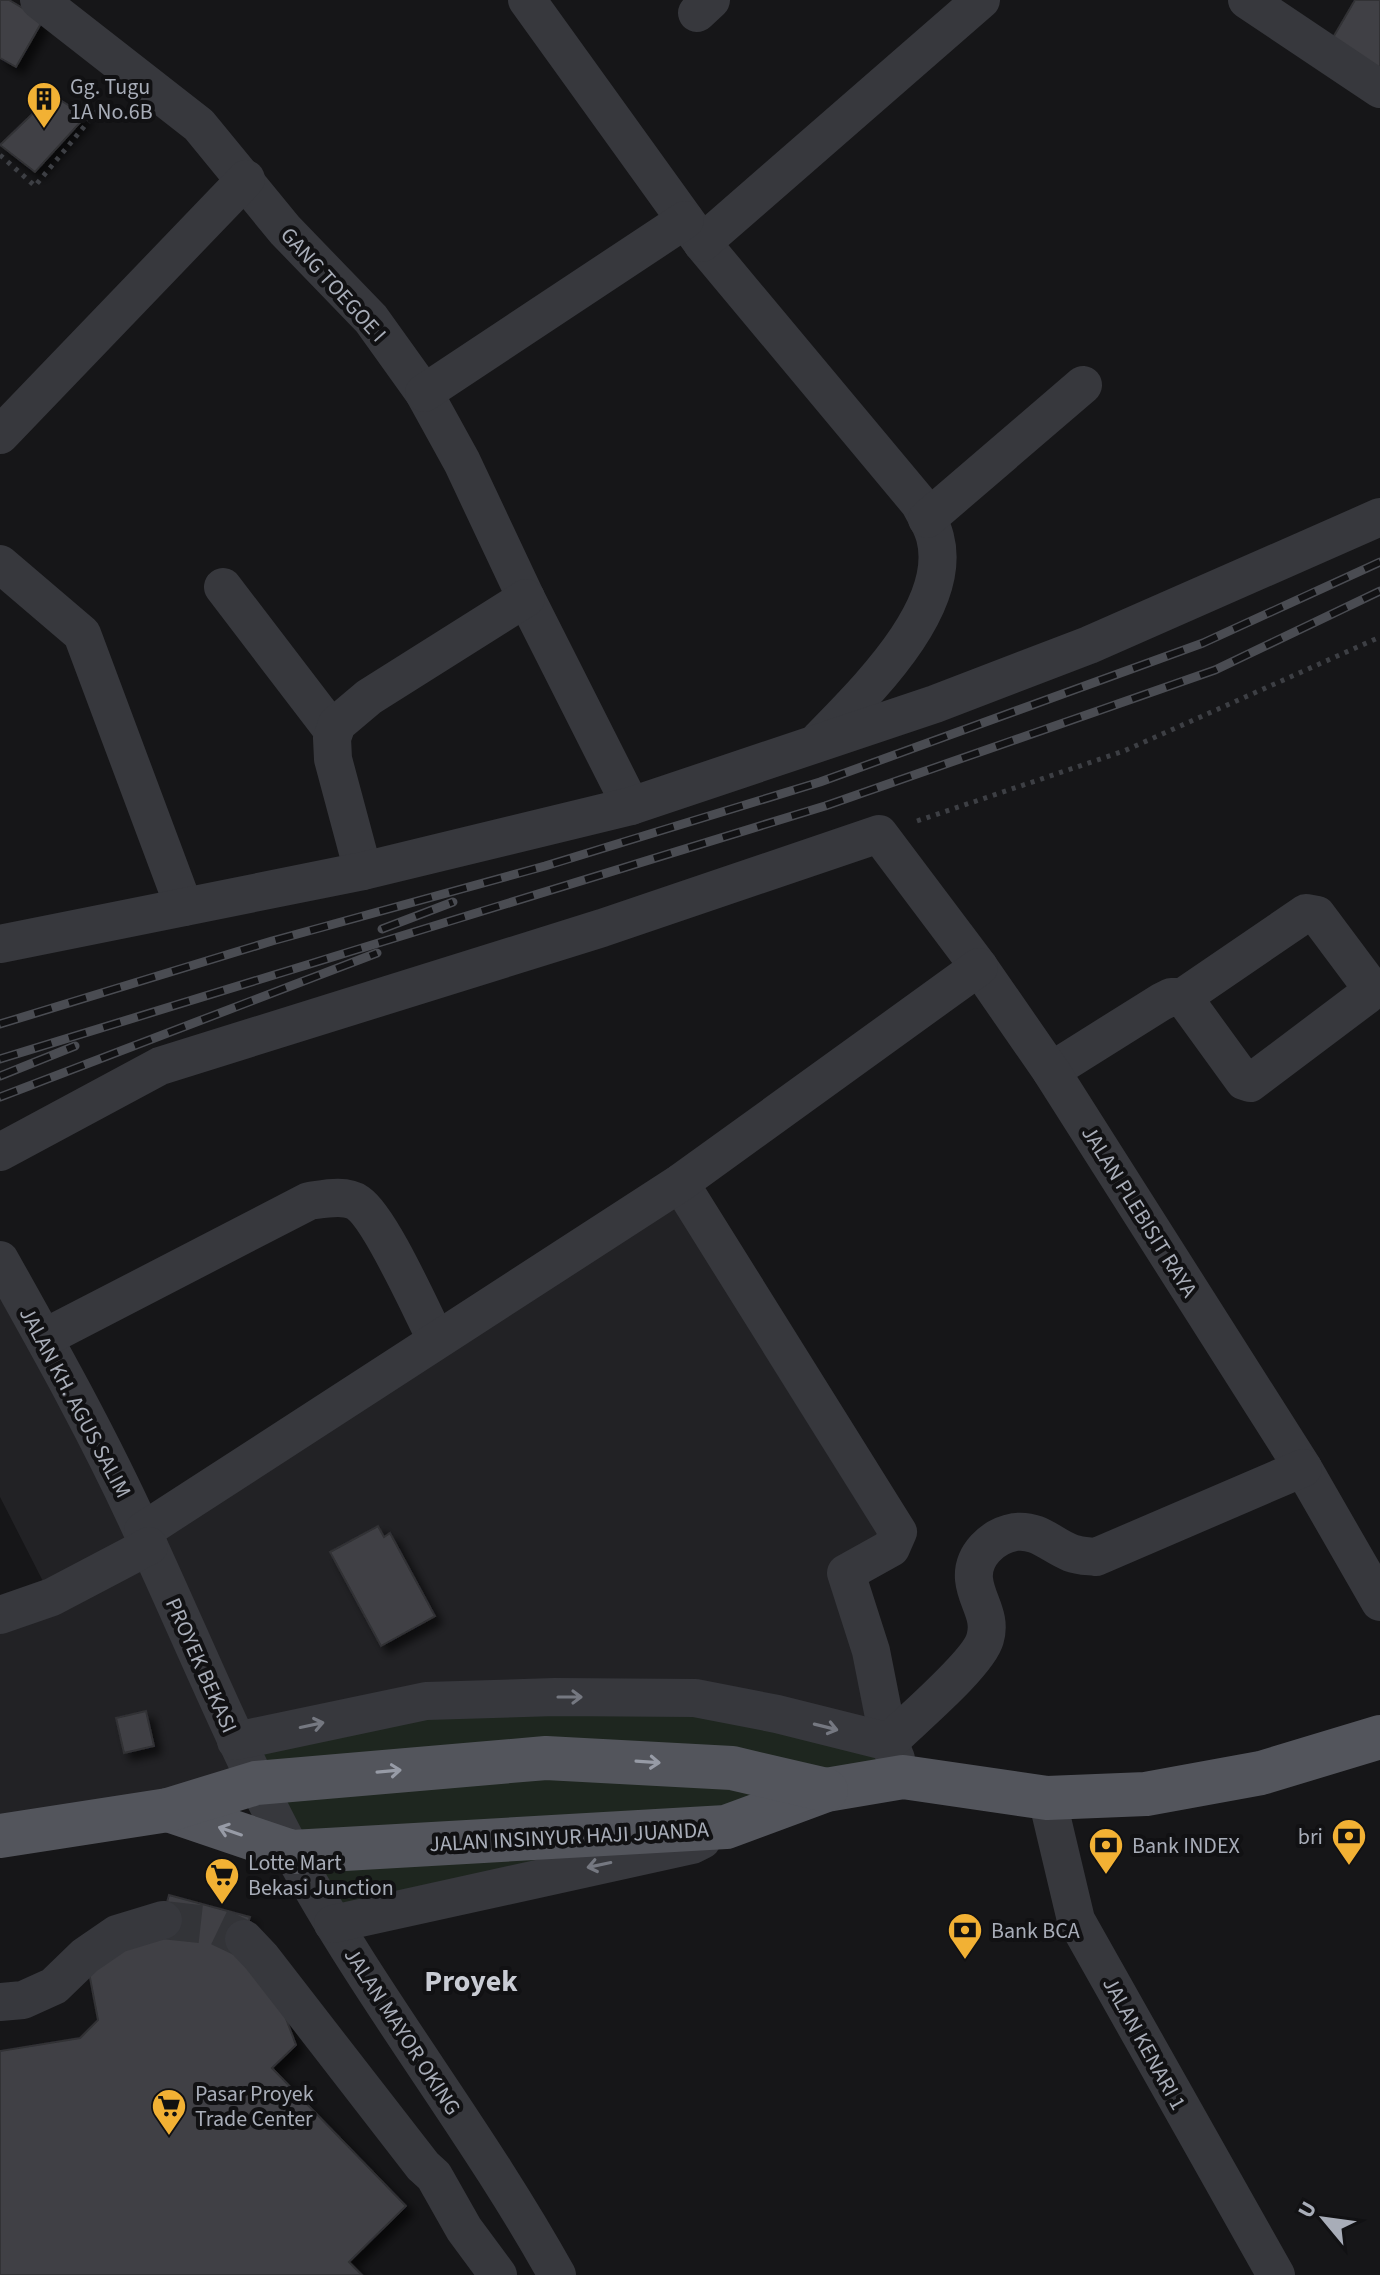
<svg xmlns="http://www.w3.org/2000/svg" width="1380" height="2275" viewBox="0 0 1380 2275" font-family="'Source Sans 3',sans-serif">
<defs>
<filter id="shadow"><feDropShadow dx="7" dy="7" stdDeviation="4" flood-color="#0009"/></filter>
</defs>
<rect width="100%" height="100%" fill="#161618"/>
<path fill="#222225" d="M680,1183L898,1532L847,1573L889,1742L256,1783L0,1836V1615L51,1597L0,1497V1260L143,1530Z"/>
<path fill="#1e261f" d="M555,1697L889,1742L903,1777L333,1924L236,1741Z"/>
<g fill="#404145" stroke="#303034" stroke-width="2" filter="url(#shadow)">
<path d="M0,0H9L43,20L16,67L0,58Z"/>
<path d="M1355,0H1380V70L1331,41Z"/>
<path d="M52,95L86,116L35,172L0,145Z"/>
<path d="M378,1526L384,1537L390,1533L435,1616L381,1646L330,1552Z"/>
<path d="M146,1711L154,1746L124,1753L116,1718Z"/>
<path d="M169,1895L250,1917L240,1954L279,2000L296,2045L272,2068L406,2206L349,2262L362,2275H0V2051L80,2038L98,2020L87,1962L159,1931Z"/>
</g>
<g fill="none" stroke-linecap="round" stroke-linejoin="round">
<path stroke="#333438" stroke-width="38" stroke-dasharray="38 19" stroke-linecap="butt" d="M163,1920L217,1926L244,1939"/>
<g stroke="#3d3f44" stroke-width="5" stroke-dasharray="4 6" stroke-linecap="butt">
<path d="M0,155L35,186L107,99"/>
<path d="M917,821L1124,751L1380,637"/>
</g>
<g stroke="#37383d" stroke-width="38">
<path d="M39,0L199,125L285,230L371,319L424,393L462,462L526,598L631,806"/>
<path d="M527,0L702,243L919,503C925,514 932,525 935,537C954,608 864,693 820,739"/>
<path d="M1247,0L1380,89"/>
<path d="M697,13L711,0"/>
<path d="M702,243L981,0"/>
<path d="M424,393L685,220"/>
<path d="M0,435L246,179"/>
<path d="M927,519L1083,385"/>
<path d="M0,564L82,634L184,907"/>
<path d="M223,587L333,731"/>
<path d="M363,871L333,759L332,738L337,724L369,697L526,598"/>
<path d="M0,944L363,871L631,806L935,704L1089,645L1380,517"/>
<path d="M1051,1071L1161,1002L1171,997H1183L1306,913L1317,915L1370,986L1367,995L1250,1083L1244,1081L1183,997"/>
<path d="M0,1152L160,1066L602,928L879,834L979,967L1051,1071L1303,1468L1380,1602"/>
<path d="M680,1183L898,1532L891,1548L846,1573L871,1651L889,1742L896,1759"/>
<path d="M0,1260C50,1349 101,1440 143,1533C192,1639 236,1747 291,1850C370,1997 476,2129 557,2275"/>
<path d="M44,1338L309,1201C324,1199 345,1194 358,1203C381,1219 421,1310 436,1339"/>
<path d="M143,1531L680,1183L979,967"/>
<path d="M0,1615L52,1597L149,1546"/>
<path d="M236,1741L426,1701L555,1697L695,1698L777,1714L889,1742C911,1720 978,1664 985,1639C992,1616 976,1601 974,1579C972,1556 992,1536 1015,1532C1038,1529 1051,1545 1071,1553C1079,1556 1087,1556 1096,1557L1303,1468"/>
<path d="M1047,1798L1076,1920L1276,2275"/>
<path d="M333,1924L692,1845L702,1840"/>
<path d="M244,1939L261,1957L423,2166L434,2176L464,2229L498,2275"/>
<path d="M0,2002L23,2000L54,1986L85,1956L117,1934L163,1920"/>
</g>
<g stroke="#53555c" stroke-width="44">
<path d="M168,1810L292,1852L726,1827L826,1790L903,1777L1047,1798L1146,1794L1261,1773L1380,1737"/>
<path d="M0,1836L168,1810L256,1783L546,1758L732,1768L826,1790"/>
</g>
<g stroke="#4a4c52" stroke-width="9">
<g id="rail">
<path d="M382,929L453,902"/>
<path d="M0,1024L272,941L545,866L820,782L1203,643L1380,562"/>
<path d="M0,1059L825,806L1215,670L1380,591"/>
<path d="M0,1076L75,1046"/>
<path d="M0,1097L377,953"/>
</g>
</g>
<use href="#rail" stroke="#111113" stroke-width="6" stroke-dasharray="18" stroke-linecap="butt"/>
</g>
<defs><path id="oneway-shaft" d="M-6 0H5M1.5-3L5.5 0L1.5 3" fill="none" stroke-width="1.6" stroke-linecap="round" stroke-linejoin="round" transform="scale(2)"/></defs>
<g stroke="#757881">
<use href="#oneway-shaft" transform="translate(570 1697)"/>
<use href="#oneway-shaft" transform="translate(312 1725) rotate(-12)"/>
<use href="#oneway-shaft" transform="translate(826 1727) rotate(14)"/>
<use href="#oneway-shaft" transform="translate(599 1865) rotate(168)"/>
</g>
<g stroke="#979ba6">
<use href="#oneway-shaft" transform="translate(648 1762) rotate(4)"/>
<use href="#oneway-shaft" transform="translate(389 1771) rotate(-5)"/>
<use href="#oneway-shaft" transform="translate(230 1831) rotate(-161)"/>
</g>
<defs>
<g id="building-pin" transform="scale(1.8)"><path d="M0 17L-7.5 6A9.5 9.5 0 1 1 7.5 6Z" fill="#f2b134" stroke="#111113"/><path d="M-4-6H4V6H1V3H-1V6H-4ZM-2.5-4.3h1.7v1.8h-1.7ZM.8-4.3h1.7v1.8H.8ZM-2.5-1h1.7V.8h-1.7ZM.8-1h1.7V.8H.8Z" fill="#111"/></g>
<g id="bank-pin" transform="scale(1.8)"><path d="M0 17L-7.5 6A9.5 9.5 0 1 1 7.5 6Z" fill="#f2b134" stroke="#111113"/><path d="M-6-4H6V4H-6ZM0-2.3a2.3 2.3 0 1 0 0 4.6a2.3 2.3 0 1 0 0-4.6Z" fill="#111"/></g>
<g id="supermarket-pin" transform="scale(1.8)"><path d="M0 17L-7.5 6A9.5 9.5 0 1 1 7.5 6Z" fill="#f2b134" stroke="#111113"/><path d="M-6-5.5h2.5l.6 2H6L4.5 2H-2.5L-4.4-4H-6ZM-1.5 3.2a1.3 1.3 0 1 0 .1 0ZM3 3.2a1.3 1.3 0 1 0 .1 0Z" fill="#111"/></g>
</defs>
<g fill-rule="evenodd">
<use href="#building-pin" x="44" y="99"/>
<use href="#bank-pin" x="1349" y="1836"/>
<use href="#bank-pin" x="1106" y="1845"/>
<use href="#supermarket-pin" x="222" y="1875"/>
<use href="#bank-pin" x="965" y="1930"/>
<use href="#supermarket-pin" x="169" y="2106"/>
</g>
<g text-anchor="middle" stroke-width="8" stroke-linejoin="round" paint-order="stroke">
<g font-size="22" fill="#a8adb8" stroke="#111113" text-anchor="start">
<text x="70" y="94">Gg. Tugu<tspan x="70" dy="25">1A No.6B</tspan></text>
<text x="1323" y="1844" text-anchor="end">bri</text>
<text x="1132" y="1853">Bank INDEX</text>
<text x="248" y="1870">Lotte Mart<tspan x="248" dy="25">Bekasi Junction</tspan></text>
<text x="991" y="1938">Bank BCA</text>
<text x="195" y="2101">Pasar Proyek<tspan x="195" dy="25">Trade Center</tspan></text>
</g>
<g font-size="22" fill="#a8adb8" stroke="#111113">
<text transform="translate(334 284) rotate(48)" y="8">GANG TOEGOE I</text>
<text transform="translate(1140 1211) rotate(58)" y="8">JALAN PLEBISIT RAYA</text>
<text transform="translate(76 1402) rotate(62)" y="8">JALAN KH. AGUS SALIM</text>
<text transform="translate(202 1665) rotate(66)" y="8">PROYEK BEKASI</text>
<text transform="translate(569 1836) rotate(-3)" y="8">JALAN INSINYUR HAJI JUANDA</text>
<text transform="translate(403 2031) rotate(57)" y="8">JALAN MAYOR OKING</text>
<text transform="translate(1145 2043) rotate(61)" y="8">JALAN KENARI 1</text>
</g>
<g font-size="30" font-weight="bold" fill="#c9ccd4" stroke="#111113">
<text x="471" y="1991">Proyek</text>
</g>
</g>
<g transform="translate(1324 2219) rotate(299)" stroke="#111113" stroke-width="6" paint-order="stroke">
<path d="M0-6L14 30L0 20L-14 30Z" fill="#a8adb8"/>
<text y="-12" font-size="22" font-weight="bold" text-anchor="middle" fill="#a8adb8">U</text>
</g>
</svg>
